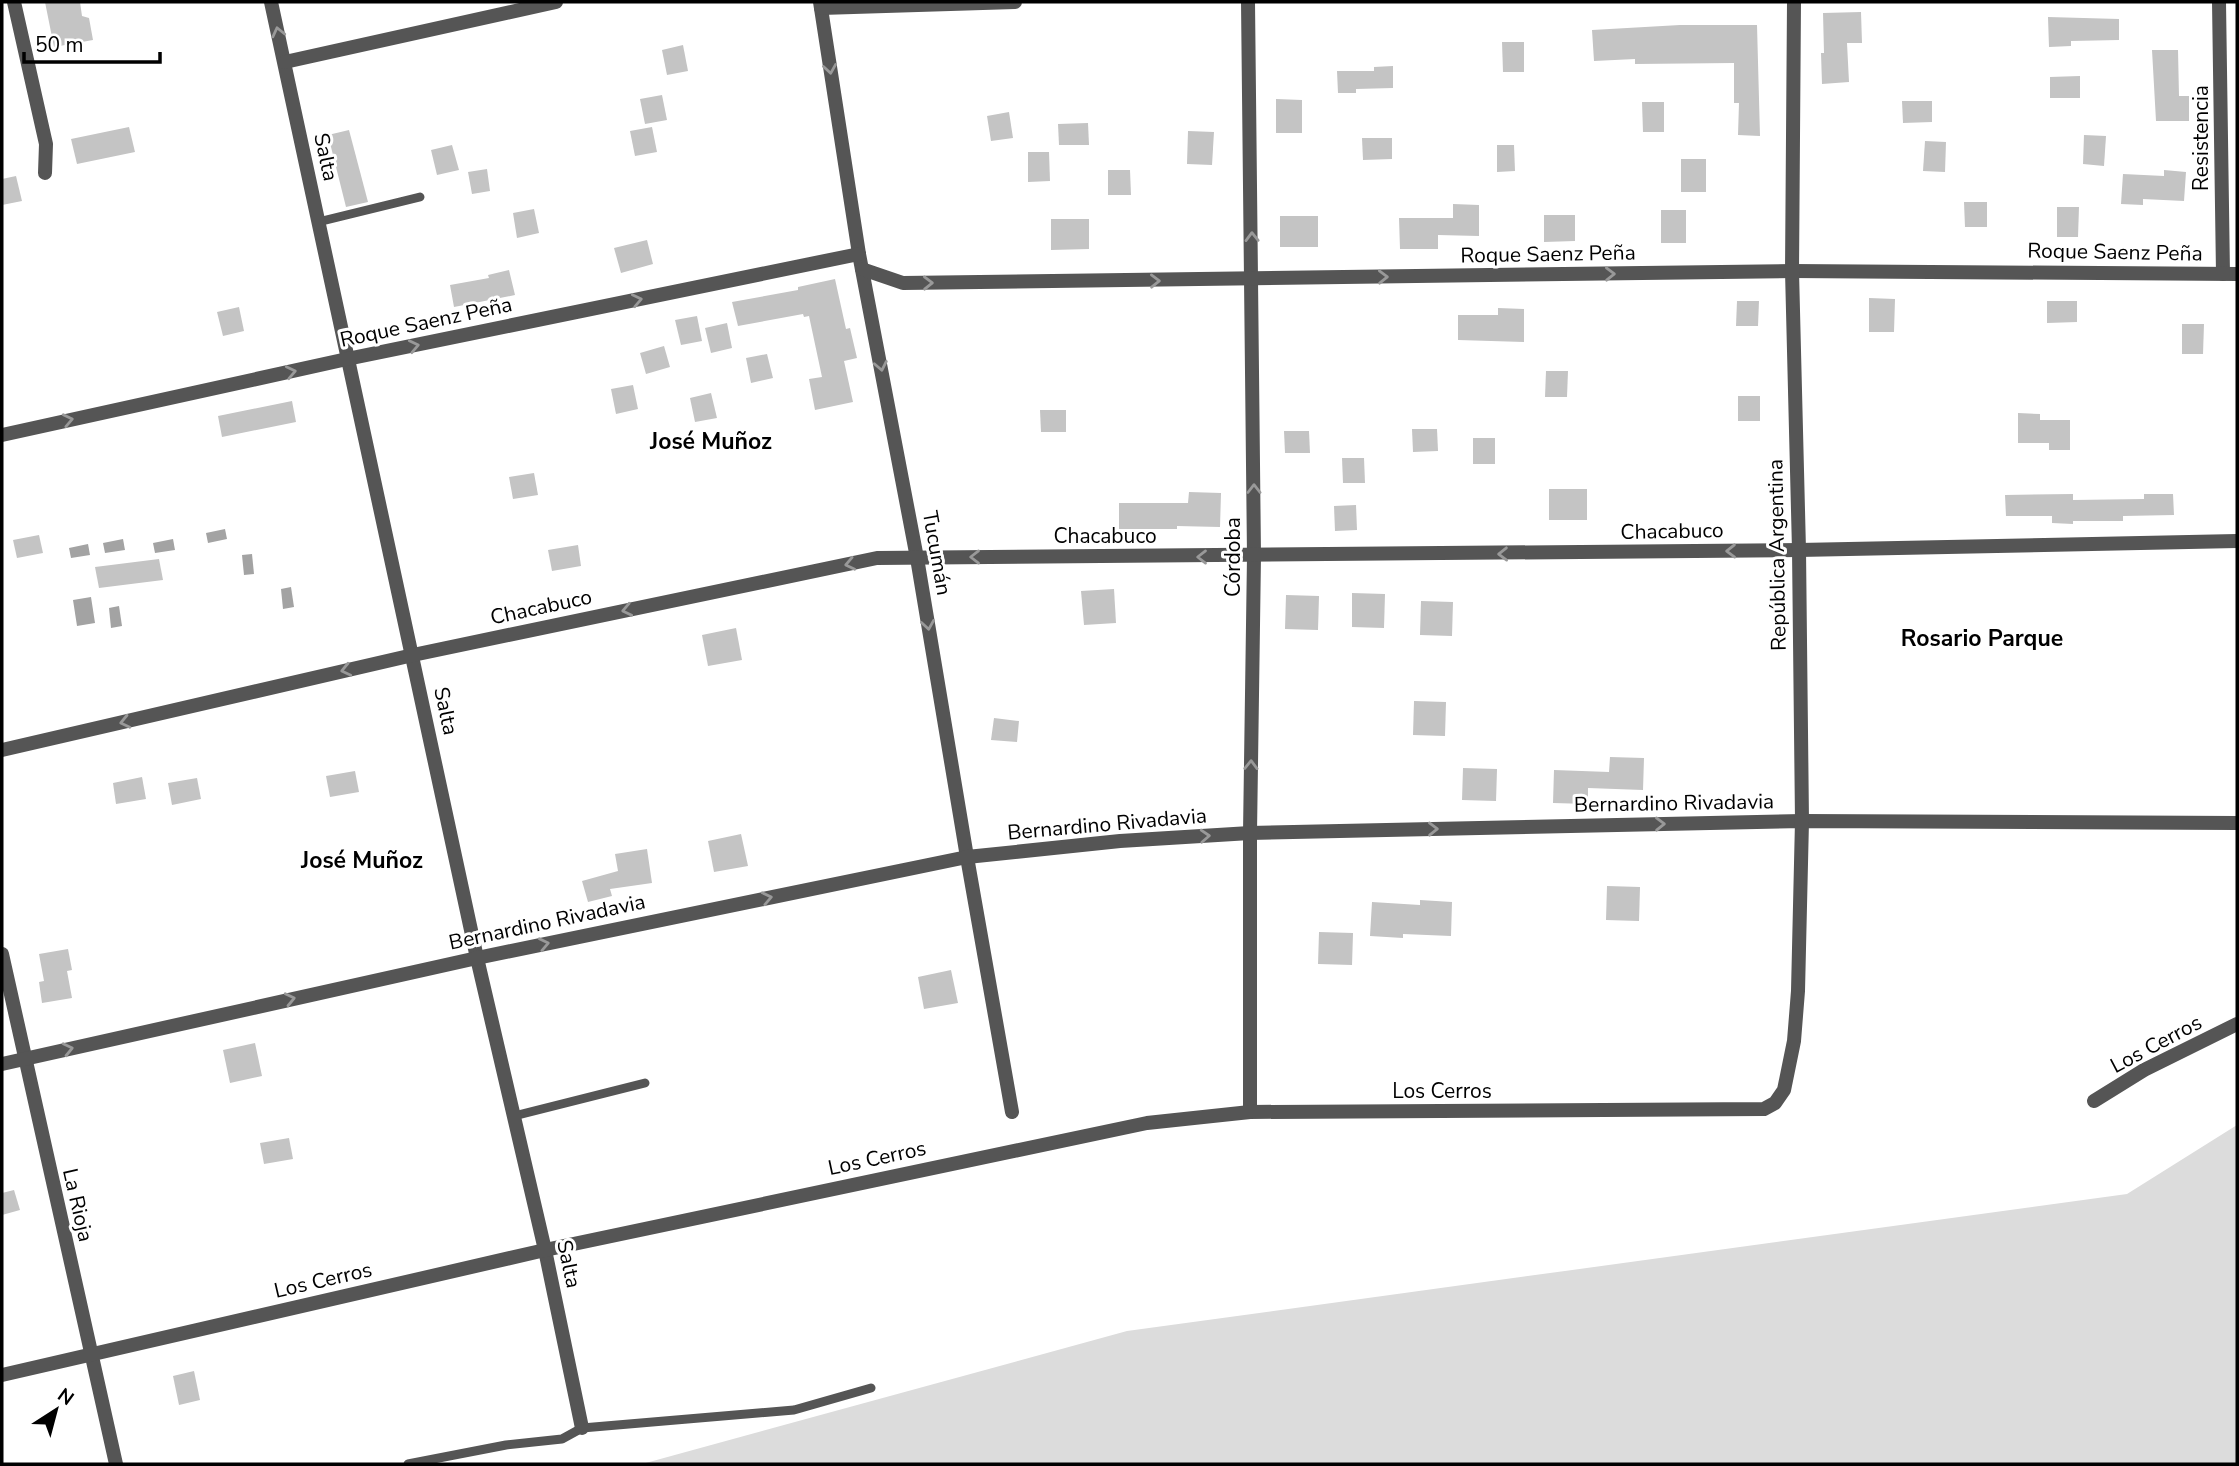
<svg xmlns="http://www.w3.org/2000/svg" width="2239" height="1466" viewBox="0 0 2239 1466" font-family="'Nunito Sans',sans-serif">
<rect width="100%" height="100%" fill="#fff"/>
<path fill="#dcdcdc" d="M2237,1125V1464H642L1127,1331L2127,1194Z"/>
<g fill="#a3a3a3">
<path d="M225,529L227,539L208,543L206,533Z"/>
<path d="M123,539L125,550L105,553L103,543Z"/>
<path d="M173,539L175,550L155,553L153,543Z"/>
<path d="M88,544L90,555L71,558L69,548Z"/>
<path d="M252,554L254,574L244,575L242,555Z"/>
<path d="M291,587L294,607L283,609L281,589Z"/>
<path d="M91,597L95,623L77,626L73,600Z"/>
<path d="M119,606L122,626L111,628L109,608Z"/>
</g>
<g fill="#c4c4c4">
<path d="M45,2H80L82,16L89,18L93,40L54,47Z"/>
<path d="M1861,12L1862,43H1847L1849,82L1822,84L1821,53H1824L1823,13Z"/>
<path d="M2048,17L2119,19V40L2071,41V46L2049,47Z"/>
<path d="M1680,25H1757L1760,136L1738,135L1739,103H1734V63L1635,64V59L1594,61L1592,30Z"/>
<path d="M1502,42H1524V72H1503Z"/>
<path d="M683,45L688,71L667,75L662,50Z"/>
<path d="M2152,50H2178L2179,96H2189V121H2156Z"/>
<path d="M1393,66V88L1356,89V93H1338L1337,71H1374V67Z"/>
<path d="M2080,76V98H2050V77Z"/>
<path d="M662,95L667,120L645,124L640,99Z"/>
<path d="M1276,99L1302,100V133H1276Z"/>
<path d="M1902,101H1932V122L1903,123Z"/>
<path d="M1642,102H1664V132H1643Z"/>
<path d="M1009,112L1013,138L991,141L987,116Z"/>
<path d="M1088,123L1089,145H1059L1058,124Z"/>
<path d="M129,127L135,152L77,164L71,139Z"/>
<path d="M652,127L657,152L635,156L630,131Z"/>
<path d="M349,130L368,202L346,207L328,135Z"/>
<path d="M1188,131L1214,132L1212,165L1187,164Z"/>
<path d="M2084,135L2106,136L2104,166L2083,164Z"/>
<path d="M1362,138H1392V159L1363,160Z"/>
<path d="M1925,141L1946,142L1945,172L1923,171Z"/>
<path d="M452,145L459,170L437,175L431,150Z"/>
<path d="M1497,145H1514L1515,171L1497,172Z"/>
<path d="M1028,152H1049L1050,181L1028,182Z"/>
<rect x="1681" y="159" width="25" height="33"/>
<path d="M487,169L490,191L472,194L468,172Z"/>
<path d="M1108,170H1130L1131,195H1108Z"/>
<path d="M2164,170L2186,172L2184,201L2143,199V205L2121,204L2123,174L2164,176Z"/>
<path d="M16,176L22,201L2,205V179Z"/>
<path d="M1964,202H1987V227H1965Z"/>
<path d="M1453,204L1479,205V236L1438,235V249H1400L1399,218H1453Z"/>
<path d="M2057,207H2079L2078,237H2057Z"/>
<path d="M534,209L539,233L517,238L513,213Z"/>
<rect x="1661" y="210" width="25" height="33"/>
<path d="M1544,215H1575V241L1544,242Z"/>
<rect x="1280" y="216" width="38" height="31"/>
<path d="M1051,219H1089V249L1051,250Z"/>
<path d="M647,240L653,264L621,273L614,248Z"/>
<path d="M509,270L515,295L454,307L450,285L489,278L488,275Z"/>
<path d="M835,279L846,329L850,328L857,358L844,361L853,402L815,410L809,379L822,377L809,316L804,317L803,314L738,326L732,302L798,290V287Z"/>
<path d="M1869,298L1895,299L1894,332H1869Z"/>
<path d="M1737,301H1759L1758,326H1736Z"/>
<path d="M2047,301H2077V322L2047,323Z"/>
<path d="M239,307L244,331L223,336L217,312Z"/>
<path d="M1498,308L1524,309V342L1458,340V315H1498Z"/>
<path d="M697,316L702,341L681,345L675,320Z"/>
<path d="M727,323L732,348L711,353L705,328Z"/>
<path d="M2182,324H2204L2203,354H2182Z"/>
<path d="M664,346L670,367L646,374L640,353Z"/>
<path d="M767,354L773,378L751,383L746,358Z"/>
<path d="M1546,371H1568L1567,397H1545Z"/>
<path d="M633,385L638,409L616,414L611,389Z"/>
<path d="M711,393L717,418L695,422L690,398Z"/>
<rect x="1738" y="396" width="22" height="25"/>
<path d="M292,401L296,422L222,437L218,416Z"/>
<path d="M1040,410H1066V432H1041Z"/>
<path d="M2018,413L2040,414V420H2070V450H2049V443H2018Z"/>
<path d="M1412,429H1437L1438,451L1413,452Z"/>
<path d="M1284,431H1309L1310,453H1285Z"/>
<rect x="1473" y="438" width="22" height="26"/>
<path d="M1342,458H1364L1365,483H1343Z"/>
<path d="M534,473L538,495L513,499L509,477Z"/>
<rect x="1549" y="489" width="38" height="31"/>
<path d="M1189,492L1221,493L1220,527L1177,526V529H1119V503H1188Z"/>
<path d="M2073,494V500L2144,499V494H2173L2174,515L2123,516V521H2073V524L2052,523V516H2006L2005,495Z"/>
<path d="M1356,505L1357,530L1335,531L1334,506Z"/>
<path d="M39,535L43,553L17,558L13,540Z"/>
<path d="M578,545L581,566L552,571L548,550Z"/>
<path d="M159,559L163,580L99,588L95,567Z"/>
<path d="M1114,589L1116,623L1084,625L1081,591Z"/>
<path d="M1352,593L1385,594L1384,628L1352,627Z"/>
<path d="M1286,595L1319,596L1318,630L1285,629Z"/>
<path d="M1421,601L1453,602L1452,636L1420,635Z"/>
<path d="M736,628L742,660L708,666L702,635Z"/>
<path d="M1414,701L1446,702L1445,736L1413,735Z"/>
<path d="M994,718L1019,721L1017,742L991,740Z"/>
<path d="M1610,757L1644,758L1643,790L1588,788V804L1553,803L1554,770L1609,772Z"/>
<path d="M1463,768L1497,769L1496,801L1462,800Z"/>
<path d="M355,771L359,792L330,797L326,776Z"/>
<path d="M142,777L146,799L116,804L113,783Z"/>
<path d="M197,778L201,799L172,805L168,783Z"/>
<path d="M741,834L748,866L714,872L708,841Z"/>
<path d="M647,849L652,883L610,889L612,896L588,902L582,881L618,871L615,854Z"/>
<path d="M1607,886L1640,887L1639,921L1606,920Z"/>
<path d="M1420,900L1452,902L1451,936L1403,934V938L1370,936L1372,902L1420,905Z"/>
<path d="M1319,932L1353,933L1352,965L1318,964Z"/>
<path d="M68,949L72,970L67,971L72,998L42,1003L39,982L44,981L39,954Z"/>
<path d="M951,970L958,1003L924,1009L918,977Z"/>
<path d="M255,1043L262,1076L230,1083L223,1050Z"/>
<path d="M289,1138L293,1159L264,1164L260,1143Z"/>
<path d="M14,1190L20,1210L2,1215V1193Z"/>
<path d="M194,1371L200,1400L179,1405L173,1376Z"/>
</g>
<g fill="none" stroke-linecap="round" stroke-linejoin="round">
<g stroke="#555" stroke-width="9">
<path d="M318,222L420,197"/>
<path d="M514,1116L645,1083"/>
<path d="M408,1464L506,1445L562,1439L582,1428L794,1410L871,1388"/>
</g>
<g stroke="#555" stroke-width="14">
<path d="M14,2L46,144L45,173"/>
<path d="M271,2L477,958L545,1250L582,1428"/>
<path d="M820,2L859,254L917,558L967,857L1012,1112"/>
<path d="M1248,2L1254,556L1250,833V1112"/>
<path d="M2219,2L2223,274"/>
<path d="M821,8L1015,2"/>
<path d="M285,62L556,2"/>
<path d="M862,269L903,283L1792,271L2237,274"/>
<path d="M2,435L347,359L859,254"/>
<path d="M2,750L413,655L877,558L1799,550L2237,541"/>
<path d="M2,954L116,1464"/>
<path d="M2,1064L477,958L967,857L1120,841L1250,833L1802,821L2237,823"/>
<path d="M2094,1101L2144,1070L2237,1024"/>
<path d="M2,1375L545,1250L1147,1123L1250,1112L1764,1109L1775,1103L1784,1090L1794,1041L1798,991L1802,821L1799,550L1792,271L1794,2"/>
</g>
</g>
<defs><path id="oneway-chevron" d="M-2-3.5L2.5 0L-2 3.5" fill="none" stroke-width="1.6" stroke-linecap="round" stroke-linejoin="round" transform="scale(1.75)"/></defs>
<g stroke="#999">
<use href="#oneway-chevron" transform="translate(278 32) rotate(-103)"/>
<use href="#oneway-chevron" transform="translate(830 69) rotate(81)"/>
<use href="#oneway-chevron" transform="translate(1252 237) rotate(-91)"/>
<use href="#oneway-chevron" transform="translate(1610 274) rotate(-1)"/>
<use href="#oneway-chevron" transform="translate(1383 277) rotate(-1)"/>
<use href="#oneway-chevron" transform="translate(1155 281) rotate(-1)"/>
<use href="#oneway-chevron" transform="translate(928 283) rotate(-1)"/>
<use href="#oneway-chevron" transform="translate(637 300) rotate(-12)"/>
<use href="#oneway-chevron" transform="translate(414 346) rotate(-12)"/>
<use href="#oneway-chevron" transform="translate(881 366) rotate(79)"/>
<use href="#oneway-chevron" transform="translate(291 372) rotate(-12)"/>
<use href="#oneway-chevron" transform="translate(68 420) rotate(-12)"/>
<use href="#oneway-chevron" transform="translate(1254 489) rotate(-90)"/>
<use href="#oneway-chevron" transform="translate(1731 551) rotate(179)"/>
<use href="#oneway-chevron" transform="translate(1503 554) rotate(179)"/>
<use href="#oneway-chevron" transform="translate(975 557) rotate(180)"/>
<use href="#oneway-chevron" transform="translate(1202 557) rotate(180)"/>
<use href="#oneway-chevron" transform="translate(850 564) rotate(168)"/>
<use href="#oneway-chevron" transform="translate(627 610) rotate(168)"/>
<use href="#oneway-chevron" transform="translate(928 625) rotate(81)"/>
<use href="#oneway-chevron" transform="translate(346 670) rotate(167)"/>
<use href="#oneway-chevron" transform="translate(125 722) rotate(167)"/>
<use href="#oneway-chevron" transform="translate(1251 765) rotate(-89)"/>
<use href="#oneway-chevron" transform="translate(1660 824) rotate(-1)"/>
<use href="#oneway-chevron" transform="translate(1433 829) rotate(-1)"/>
<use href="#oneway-chevron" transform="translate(1205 836) rotate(-3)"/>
<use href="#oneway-chevron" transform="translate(767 898) rotate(-12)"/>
<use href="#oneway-chevron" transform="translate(544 944) rotate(-12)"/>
<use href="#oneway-chevron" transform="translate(290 999) rotate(-13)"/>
<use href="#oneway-chevron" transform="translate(68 1049) rotate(-13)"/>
</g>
<g text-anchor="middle" stroke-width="6" stroke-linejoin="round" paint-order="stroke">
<g font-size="21" fill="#000" stroke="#fff">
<text transform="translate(2201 138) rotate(-90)" y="7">Resistencia</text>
<text transform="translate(326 157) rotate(78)" y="7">Salta</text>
<text transform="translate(2115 252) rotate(1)" y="7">Roque Saenz Peña</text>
<text transform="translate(1548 254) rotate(-1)" y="7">Roque Saenz Peña</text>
<text transform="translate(426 322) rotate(-12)" y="7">Roque Saenz Peña</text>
<text transform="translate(1672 531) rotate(-1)" y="7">Chacabuco</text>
<text x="1105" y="543">Chacabuco</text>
<text transform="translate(937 553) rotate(80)" y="7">Tucumán</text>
<text transform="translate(1777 555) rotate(-91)" y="7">República Argentina</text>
<text transform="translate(1233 557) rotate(-90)" y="7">Córdoba</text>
<text transform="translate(541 607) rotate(-12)" y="7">Chacabuco</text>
<text transform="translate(446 711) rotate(78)" y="7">Salta</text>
<text transform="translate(1674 803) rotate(-1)" y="7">Bernardino Rivadavia</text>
<text transform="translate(1107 824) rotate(-5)" y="7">Bernardino Rivadavia</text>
<text transform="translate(547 922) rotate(-12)" y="7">Bernardino Rivadavia</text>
<text transform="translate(2156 1044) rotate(-28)" y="7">Los Cerros</text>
<text x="1442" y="1098">Los Cerros</text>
<text transform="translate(877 1158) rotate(-12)" y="7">Los Cerros</text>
<text transform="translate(78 1205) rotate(77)" y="7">La Rioja</text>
<text transform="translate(569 1264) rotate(78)" y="7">Salta</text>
<text transform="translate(323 1280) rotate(-13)" y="7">Los Cerros</text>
</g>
<g font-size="23" font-weight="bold" fill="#000" stroke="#fff">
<text x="711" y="449">José Muñoz</text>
<text x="1982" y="646">Rosario Parque</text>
<text x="362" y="868">José Muñoz</text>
</g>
</g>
<rect width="2239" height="1466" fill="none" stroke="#000000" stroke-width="7"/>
<g transform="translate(56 1410) rotate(36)" stroke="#ffffff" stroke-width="5" paint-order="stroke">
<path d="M0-5L12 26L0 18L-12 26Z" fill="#000000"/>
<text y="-10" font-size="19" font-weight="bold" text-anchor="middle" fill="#000000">N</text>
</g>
<path d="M24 52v10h136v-10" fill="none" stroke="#000000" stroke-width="3.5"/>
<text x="35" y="52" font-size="21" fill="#000000" stroke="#ffffff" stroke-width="5" paint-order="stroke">50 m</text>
</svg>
